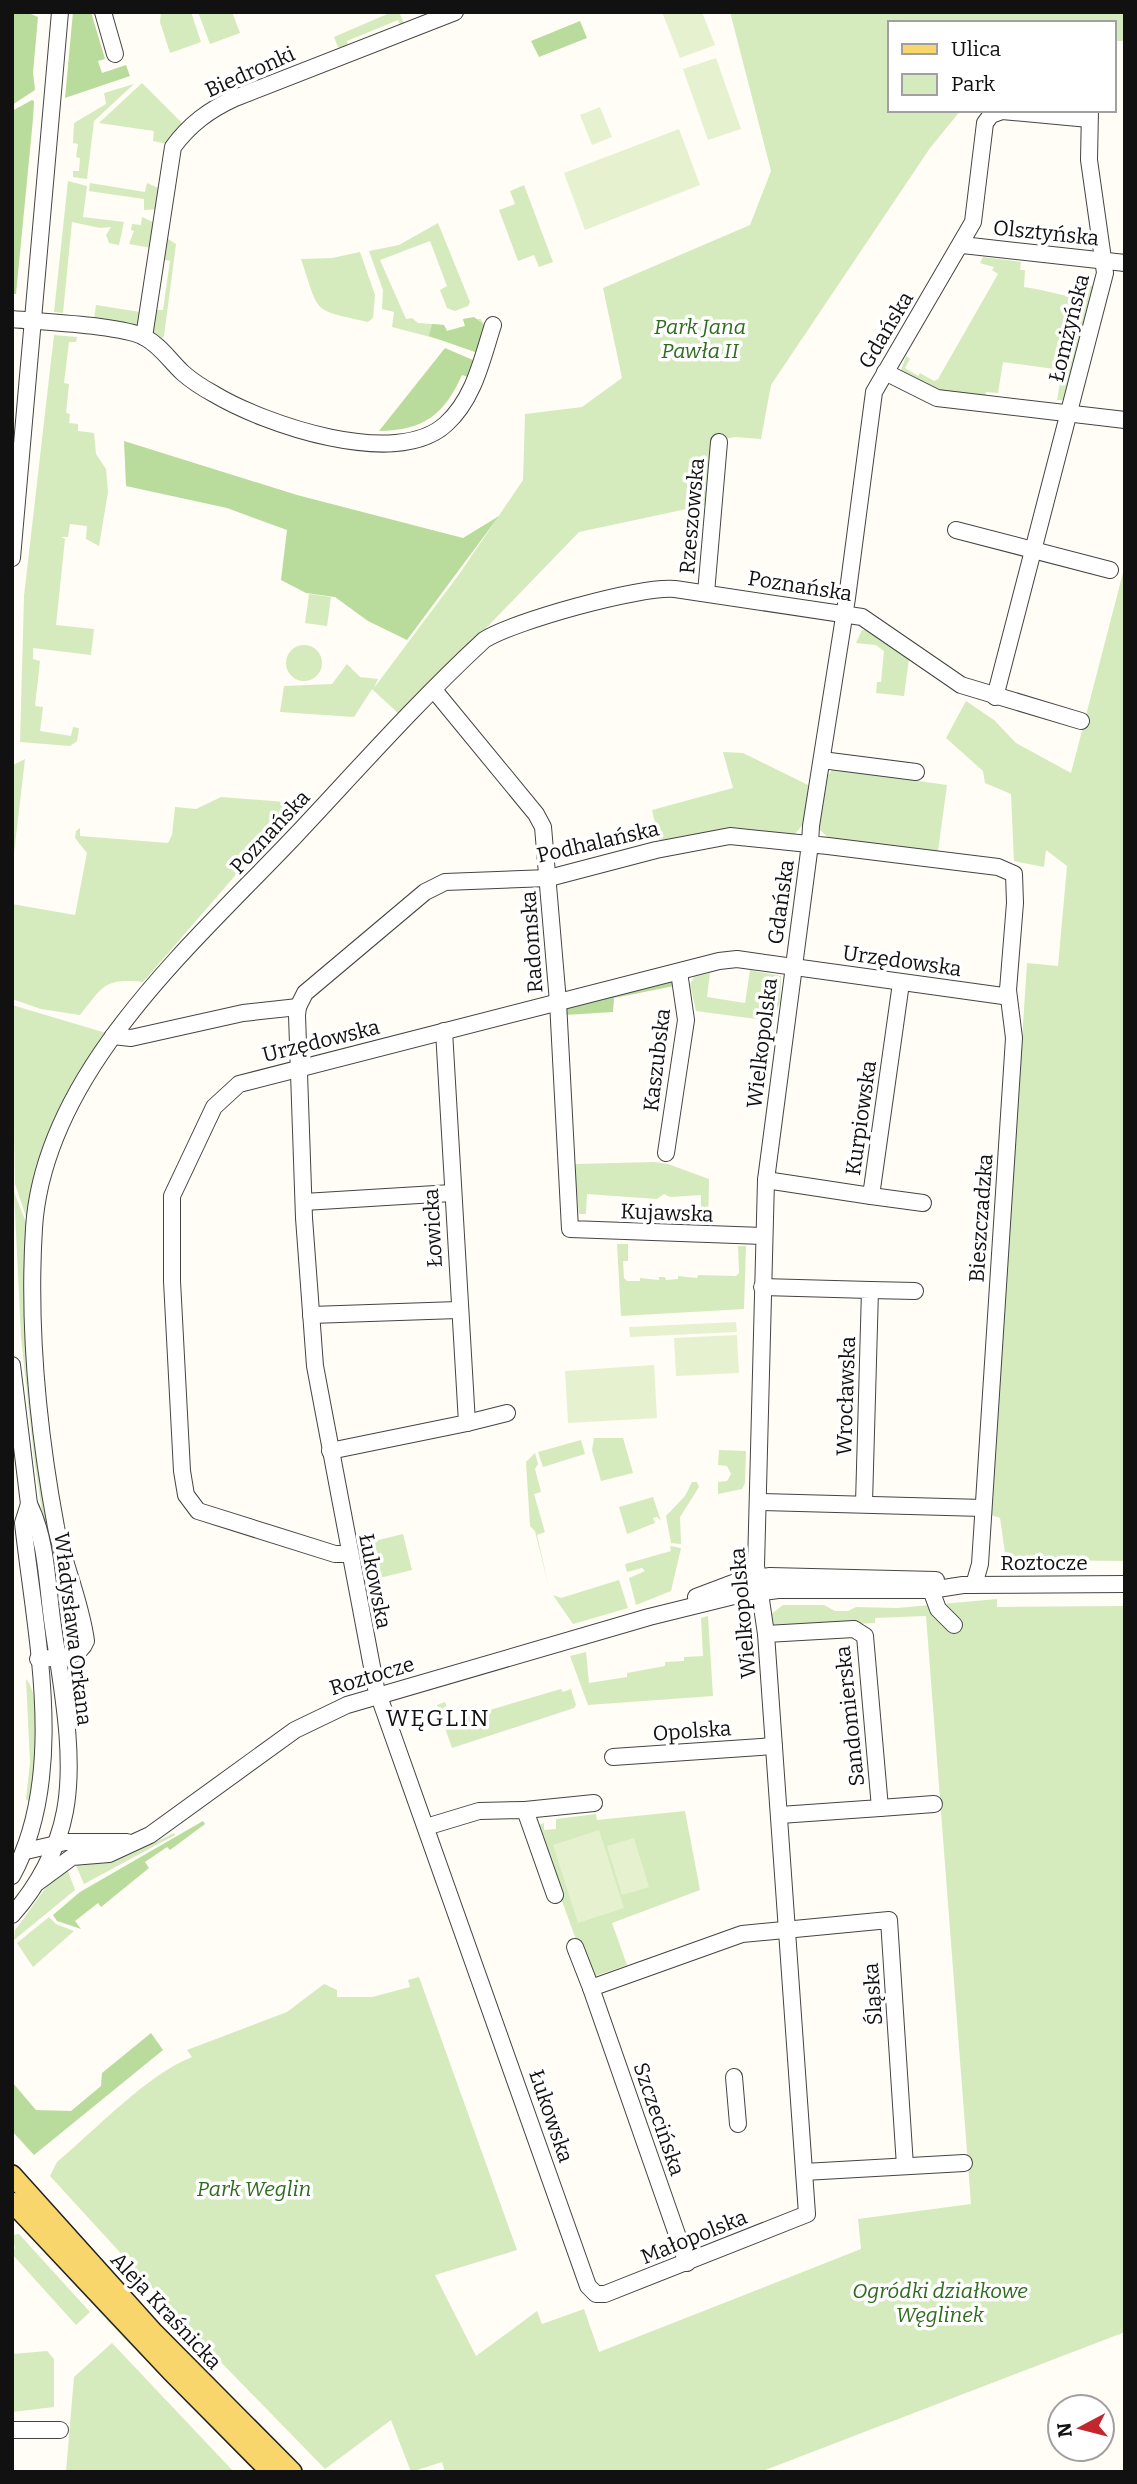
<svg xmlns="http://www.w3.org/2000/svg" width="1137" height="2484" viewBox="0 0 1137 2484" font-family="Bitter,serif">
<rect width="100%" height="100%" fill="#fffdf5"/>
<g fill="#d5ebbd">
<path d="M161,12H191L201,42L170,53L160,22Z"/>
<path d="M198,12H232L240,33L210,44Z"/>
<path d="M392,12H399L405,26L401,27L398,20L347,41L349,48L338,47L334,37Z"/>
<path d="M730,12H1125V41H1114V23H890V110H961L930,148L771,385L761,439L735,437L712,441L710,504L579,532L401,716L372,689L354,717L280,712L284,686L332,684L347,664L360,677L378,679L374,688L460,573L523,480L525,414L582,407L622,378L603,288L750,225L771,171Z"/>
<path d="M142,83L183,124L167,144L153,141L154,131L99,123Z"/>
<path d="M134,84L94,121L87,179L73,177V171H79L80,158L76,157L78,144L73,143L74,123L106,104L104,93Z"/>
<path d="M68,181L87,186L83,217L124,222L119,245L109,243L106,235L111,227L100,228L72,222L63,313L54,312Z"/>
<path d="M90,183L145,192L147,183L161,189L158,209L144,210V199L89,191Z"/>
<path d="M524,185L553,262L539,267L534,255L518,261L499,210L515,204L510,191Z"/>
<path d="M142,217L155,223L152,248L129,244L134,231L131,230L132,224L141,225Z"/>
<path d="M438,223L470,302L468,306L455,311L447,308L440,290L447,286L430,241L380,260L406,319L412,318L418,323L444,325L447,331L465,326L463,319H481L484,325L478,353L442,340L392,327L394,312L382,309L383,290L369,251L399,245Z"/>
<path d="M165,237L176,244L164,336L160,341L152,332L154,310H163L170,261L161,259Z"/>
<path d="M360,252L375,295L373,318L368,322C311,309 320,315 301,259L332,258Z"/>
<path d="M983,257L1021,262L1020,270H1025L1024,287C1045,290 1058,295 1081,298L1085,286H1094L1064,400H1057L1062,370L1003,362L998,393L986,392L985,396L932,390L924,384L926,381L922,383L901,370L906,356L910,359L905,368L918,376L920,373L934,381L938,379L998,274L992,270L994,267L980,263Z"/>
<path d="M96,305L140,312L138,326L94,319Z"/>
<path d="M54,335L77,337L76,342H69L64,383L69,384L66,413L70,414L69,423L78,424V431L94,433L96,454L106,469L108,492L99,546L86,539L87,526L70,524L68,537H61L65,539L56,625L94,629L91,655L33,648V659L40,661L35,706L43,707L40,731L71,736L73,727L79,728L77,741L70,746L20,742L24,596Z"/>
<path d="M1125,565V1561L1006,1560L1000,1518L991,1515L1027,963L1058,966L1067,866L1046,850L1044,867L1014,861L1011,794L985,783L983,771L946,738L966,701L994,720L1016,743L1071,773Z"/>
<path d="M309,594L331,597L327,626L305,623Z"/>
<path d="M862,630H867L909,659L904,696L876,693L877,682H881L884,651L876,645L856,643Z"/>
<circle cx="304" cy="663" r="18"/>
<path d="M723,752L743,753L810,786L804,823L794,835L743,830L660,844L652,810L733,788Z"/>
<path d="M25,759L14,853H12L13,765Z"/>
<path d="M833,769L947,785L938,851L941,856L832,841L820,830V823L828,775Z"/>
<path d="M221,797L298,803L143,982C103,978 103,987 80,1015L41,1009L12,999V904L75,915L87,853L75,838L76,831L80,828V836L168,843L172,835L175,807L196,809Z"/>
<path d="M750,970L781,976L780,1003L771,1021L696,1011L690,984L694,977L710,973L707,997L745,1003Z"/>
<path d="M12,1005L106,1033L51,1125L53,1130L28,1222L15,1184Z"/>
<path d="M654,1162L668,1164L709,1179L708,1227H701V1195L670,1197L664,1194L657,1199L587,1194L586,1214H579L574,1164Z"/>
<path d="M14,1192L29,1230L63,1576L57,1578L61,1618L58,1619L34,1458L21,1337Z"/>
<path d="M617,1244H628V1261H623L624,1278L627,1281H640V1278L659,1280V1277H665L666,1280L678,1279V1276L697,1278L698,1275L736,1276L739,1273L738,1246H746L744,1309L621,1316Z"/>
<path d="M594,1438H623L633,1473L601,1481L592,1450Z"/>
<path d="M581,1440L585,1454L543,1467L538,1452Z"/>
<path d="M719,1450L746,1451L745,1483L742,1489L718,1494V1482L727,1481L731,1474L727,1466L718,1465Z"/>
<path d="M535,1453L538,1464L535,1469L541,1492L534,1494L545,1532L537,1535L549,1588L535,1531L530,1526L526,1462Z"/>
<path d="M692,1482H697L699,1487L680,1517L681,1544L671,1543L666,1516L685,1496Z"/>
<path d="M653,1497L661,1521L657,1517L653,1518L655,1523L627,1534L619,1507Z"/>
<path d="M403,1534L412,1570L371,1580L362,1544Z"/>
<path d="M670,1546L681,1548L671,1591L636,1605L629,1578L645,1571L642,1568L627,1572L625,1564L671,1551Z"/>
<path d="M619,1580L628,1608L573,1624L553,1595L561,1598Z"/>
<path d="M997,1599V1607L1125,1606V2332L760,2472H445L442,2462L411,2472L391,2420L325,2469L214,2355L50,2176L57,2162C95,2130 148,2074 192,2057L187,2050L287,2012L324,1984L337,1990V1997H372L410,1987L408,1980L419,1977L517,2250L435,2275L476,2356L537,2311L542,2324L584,2309L599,2352L861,2249L858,2219L971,2204L926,1616L875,1618V1623L777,1628L771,1623L770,1615L783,1605H824L835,1611H848L856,1607L897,1608Z"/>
<path d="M708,1616L713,1696L588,1705L570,1656L586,1652L589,1683L627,1677V1673L665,1666V1662L684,1661V1657L703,1656L701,1618Z"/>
<path d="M26,1679C44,1698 34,1777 32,1804L26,1799L30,1763Z"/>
<path d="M561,1689L563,1692L571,1689L576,1705L574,1708L452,1748L437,1705L445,1702L452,1721Z"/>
<path d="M685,1811L700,1890L612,1923L627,1965L590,1978L536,1830L539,1825L544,1823V1830L556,1829V1819L596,1814L597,1820Z"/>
<path d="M174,1833L175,1835L84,1884L75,1863L124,1857Z"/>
<path d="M66,1866L75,1890L14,1940L15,1930C32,1909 46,1883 66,1866Z"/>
<path d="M49,1917L56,1924L74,1931L33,1967L17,1943Z"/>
<path d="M12,2210L262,2472H255L120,2334L12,2217Z"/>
<path d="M19,2234L90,2312L76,2325L12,2254L15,2248L12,2235Z"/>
<path d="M112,2343L234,2472H66L74,2377Z"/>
<path d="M47,2351L54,2359V2407L12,2412V2354Z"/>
</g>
<g fill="#b9dc9c">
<path d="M12,12H26L38,17L33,73L35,90L12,105Z"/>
<path d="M73,12H91L105,59L98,61L102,73L126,65L130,76L65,98Z"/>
<path d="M580,21L587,38L539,57L531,41Z"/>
<path d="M32,100L34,101L33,119L16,294H12V111Z"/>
<path d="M474,317L484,325L478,353L429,336L432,324L444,325L447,331L465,326L463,319Z"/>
<path d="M445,348L473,360L468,377L462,375C444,415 424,430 379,431Z"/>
<path d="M124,441L297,495L463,538L499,516L407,640L368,621L335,597L306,593L281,580L287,530L227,508L126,486Z"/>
<path d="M672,979L674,986L614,998L613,1012L565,1015L566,1007Z"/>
<path d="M203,1821L205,1824L170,1850L167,1847L145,1862L149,1868L101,1907L98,1903L75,1921L81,1929L57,1921L53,1915L80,1892Z"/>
<path d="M151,2033L163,2050L34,2155L12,2131V2082L36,2110L71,2111L101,2086L102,2073Z"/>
</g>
<g fill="#e6f2cf">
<path d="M662,12H702L715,45L680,58Z"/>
<path d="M716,58L741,129L708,140L683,69Z"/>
<path d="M600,107L612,137L592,145L580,115Z"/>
<path d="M679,129L700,185L585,230L564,173Z"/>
<path d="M736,1322L737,1332L630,1337L629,1327Z"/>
<path d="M737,1335L739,1373L676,1376L674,1338Z"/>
<path d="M654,1365L657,1418L568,1423L565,1371Z"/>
<path d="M599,1830L624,1908L578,1923L553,1845Z"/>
<path d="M634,1838L649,1887L622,1895L607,1846Z"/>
</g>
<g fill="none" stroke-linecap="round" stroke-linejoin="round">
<g stroke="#444" stroke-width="18">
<g id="minor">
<path d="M103,12L115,54"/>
<path d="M962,245L1125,263"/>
<path d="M12,319C41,322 122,325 144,337C160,345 170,361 183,373C192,381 203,388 214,394C264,424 396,470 446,424C474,399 482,359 493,325"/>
<path d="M144,337L173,147C190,124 209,110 235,98L455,12"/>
<path d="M885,372L937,398L1125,420"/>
<path d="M956,530L1110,570"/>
<path d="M12,558L60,12"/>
<path d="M706,593L719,442"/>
<path d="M434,690L536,814L543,827L558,1002L570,1229L763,1236"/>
<path d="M995,697L1105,273L1089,160L1090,110"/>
<path d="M822,760L916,772"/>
<path d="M113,1036L131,1038L243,1013L298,1007"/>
<path d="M666,1153L686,1020L679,972"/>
<path d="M766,1180L871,1196L901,983"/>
<path d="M871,1196L923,1203"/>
<path d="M304,1202L452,1193"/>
<path d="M762,1287L870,1290L864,1503"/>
<path d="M870,1290L915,1291"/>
<path d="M311,1315L458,1310"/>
<path d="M12,1365L29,1504C46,1538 47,1581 52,1619C60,1678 76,1752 65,1811C58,1849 38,1886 12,1915"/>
<path d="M467,1423L507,1413"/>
<path d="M330,1451L467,1423L444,1031"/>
<path d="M758,1502L983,1508"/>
<path d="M349,1554H335L198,1511L186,1495L182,1471L172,1281V1196L214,1107L239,1084L719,961L737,959L1003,996L1008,990"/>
<path d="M965,1585L1125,1584"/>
<path d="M974,1585L980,1564L1014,1038L1008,990L1015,903L1014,874L998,867L828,846L730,836L656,850L549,878L445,882L425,892L305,993L298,1007L297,1015L304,1218L315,1366L376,1688L588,2286L596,2294H605L807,2214L766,1634L756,1566L766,1180L810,844L811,826L847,598L874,392L973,222L985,123L991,115L1002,111L1089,119"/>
<path d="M931,1590L938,1609L954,1625"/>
<path d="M696,1597L741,1580L770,1576L936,1580"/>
<path d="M766,1634L854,1629L865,1636L880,1808L780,1815"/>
<path d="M38,1659C55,1657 79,1660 86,1641C81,1602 64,1565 56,1527C38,1430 28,1326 34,1228C44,1071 195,942 296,835C358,769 418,701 484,640C514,621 640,586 675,589L862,617L961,685L1081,721"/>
<path d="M613,1757L774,1746"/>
<path d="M880,1808L934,1804"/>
<path d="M525,1810L594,1803"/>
<path d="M426,1827L479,1811L525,1810L555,1895"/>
<path d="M26,1851L65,1842H127"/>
<path d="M12,1876C68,1774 35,1633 23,1523L29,1504"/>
<path d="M38,1882L72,1857L109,1854L150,1835L295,1730L347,1705L649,1617L734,1596L778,1590H931L963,1585"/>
<path d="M575,1947L591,1988"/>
<path d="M734,2077L738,2124"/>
<path d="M804,2172L964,2163"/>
<path d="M687,2263L591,1988L742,1934L889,1920L905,2166"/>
<path d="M12,2430H60"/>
</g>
</g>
<g stroke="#222" stroke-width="22">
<g id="major">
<path d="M12,2175L154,2333L292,2472"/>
<path d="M12,2202L171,2371L271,2472"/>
</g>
</g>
<use href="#minor" stroke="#fff" stroke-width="16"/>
<use href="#major" stroke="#f9d66b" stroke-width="19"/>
</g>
<g text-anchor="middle" stroke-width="7" stroke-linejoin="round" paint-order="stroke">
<g font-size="21" fill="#111" stroke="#fff">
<text transform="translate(250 72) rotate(-24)" y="7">Biedronki</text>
<text transform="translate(1046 233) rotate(6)" y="7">Olsztyńska</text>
<text transform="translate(1069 328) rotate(-76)" y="7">Łomżyńska</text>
<text transform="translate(886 330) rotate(-59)" y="7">Gdańska</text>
<text transform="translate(692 516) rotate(-85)" y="7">Rzeszowska</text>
<text transform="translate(800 586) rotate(9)" y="7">Poznańska</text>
<text transform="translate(270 832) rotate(-47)" y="7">Poznańska</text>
<text transform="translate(598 842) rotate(-13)" y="7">Podhalańska</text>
<text transform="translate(781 902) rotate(-82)" y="7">Gdańska</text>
<text transform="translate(532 942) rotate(-94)" y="7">Radomska</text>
<text transform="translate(902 961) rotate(8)" y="7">Urzędowska</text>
<text transform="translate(321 1041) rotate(-14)" y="7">Urzędowska</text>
<text transform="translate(762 1043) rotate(-83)" y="7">Wielkopolska</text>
<text transform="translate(657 1060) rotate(-83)" y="7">Kaszubska</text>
<text transform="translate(861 1118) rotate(-82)" y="7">Kurpiowska</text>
<text transform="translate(667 1213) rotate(2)" y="7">Kujawska</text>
<text transform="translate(981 1218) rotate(-86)" y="7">Bieszczadzka</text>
<text transform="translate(433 1228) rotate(-93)" y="7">Łowicka</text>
<text transform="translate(846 1396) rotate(-88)" y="7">Wrocławska</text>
<text x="1044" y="1570">Roztocze</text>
<text transform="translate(375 1581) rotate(79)" y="7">Łukowska</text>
<text transform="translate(743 1613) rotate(-95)" y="7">Wielkopolska</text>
<text transform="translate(73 1629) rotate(83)" y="7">Władysława Orkana</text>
<text transform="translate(372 1676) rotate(-17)" y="7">Roztocze</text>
<text transform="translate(850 1716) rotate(-96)" y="7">Sandomierska</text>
<text transform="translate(692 1731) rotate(-4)" y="7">Opolska</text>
<text transform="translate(873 1994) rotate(-94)" y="7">Śląska</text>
<text transform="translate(551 2116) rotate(71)" y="7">Łukowska</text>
<text transform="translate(659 2119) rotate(71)" y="7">Szczecińska</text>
<text transform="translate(694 2237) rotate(-22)" y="7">Małopolska</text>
<text transform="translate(166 2311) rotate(47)" y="7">Aleja Kraśnicka</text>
</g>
<g font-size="21" font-style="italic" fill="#2f6b1f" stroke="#fff">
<text x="700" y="334">Park Jana<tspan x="700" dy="24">Pawła II</tspan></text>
<text x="254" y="2196">Park Weglin</text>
<text x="940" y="2298">Ogródki działkowe<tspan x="940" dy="24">Węglinek</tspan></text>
</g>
<g font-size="23" letter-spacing="2" fill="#111" stroke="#fff">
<text x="438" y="1726">WĘGLIN</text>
</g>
</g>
<rect width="1137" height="2484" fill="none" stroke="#111111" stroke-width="28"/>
<rect x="888" y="21" width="228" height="91" fill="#ffffff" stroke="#a0a0a0" stroke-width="2"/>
<rect x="902" y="44" width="35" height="10" fill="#f9d66b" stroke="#a0a0a0" stroke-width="2"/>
<text x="951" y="56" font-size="21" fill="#111111">Ulica</text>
<rect x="902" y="74" width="35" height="21" fill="#d5ebbd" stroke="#a0a0a0" stroke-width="2"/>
<text x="951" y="91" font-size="21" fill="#111111">Park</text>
<g transform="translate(1081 2428) rotate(263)"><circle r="33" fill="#ffffff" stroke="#a0a0a0" stroke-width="2"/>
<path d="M0-5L12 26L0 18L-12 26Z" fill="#c4262e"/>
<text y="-10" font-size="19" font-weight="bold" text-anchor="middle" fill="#111111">N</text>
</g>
</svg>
